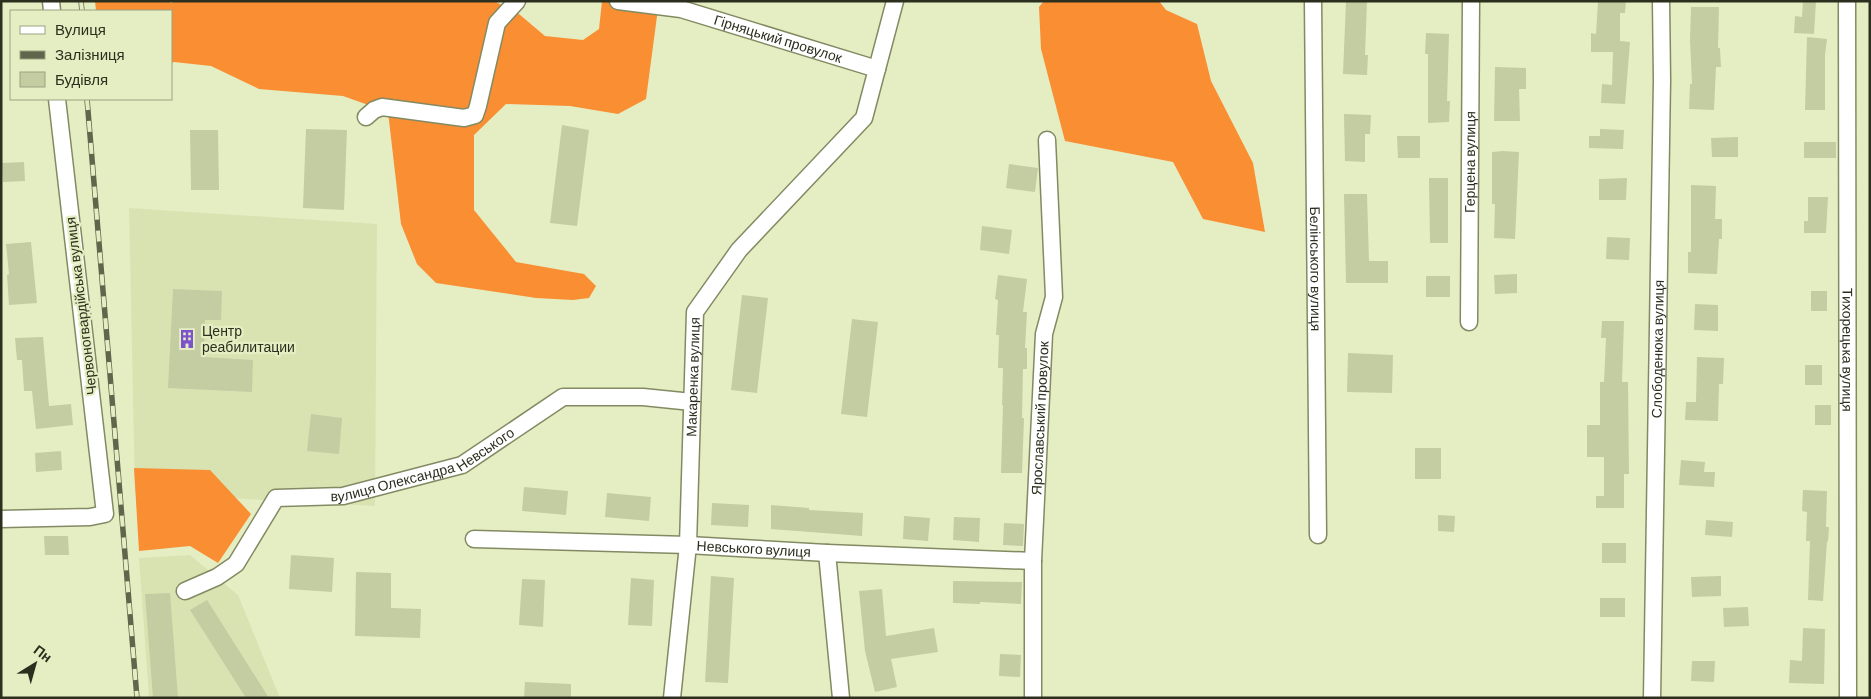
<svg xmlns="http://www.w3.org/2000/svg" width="1871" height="699" viewBox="0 0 1871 699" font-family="Barlow,sans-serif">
<rect width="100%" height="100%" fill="#e5eec3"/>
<g fill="#d9e3b2">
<path d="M129,208L377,224L375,506L135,493Z"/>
<path d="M190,555L238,595L280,698H149L139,558Z"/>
</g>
<g fill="#f98e33">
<path d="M95,1H170V3L179,1H494L519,14L545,36L583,40L599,29L602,1H659L646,99L618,114L570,106L506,104L474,135V210L516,262L584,274L596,286L589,298L573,300L536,298L436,283L417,264L401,224L388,112L343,96L259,89L211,66L174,62L171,63V11H96Z"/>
<path d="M1044,1H1159L1166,10L1197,24L1211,81L1253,163L1265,232L1203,219L1173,162L1065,141L1041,49L1039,7Z"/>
<path d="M134,468L210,470L251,514L218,563L190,546L139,551Z"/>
</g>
<g fill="#c4cca2">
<path d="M1346,1H1367L1365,55H1368L1367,75L1343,74Z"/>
<path d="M1598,1H1626L1625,13H1620V41L1630,42L1625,104L1601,103L1602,84L1612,85L1613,52H1591V33L1596,34Z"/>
<path d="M1803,1H1816L1814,34L1794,33L1795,16L1802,17Z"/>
<path d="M1691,7H1719L1718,48H1720L1721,67H1716L1714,110L1689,109L1690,84H1692L1690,40Z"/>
<path d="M1426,33L1449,34L1447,101H1450L1449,122L1428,123V54H1425Z"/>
<path d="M1807,37L1827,39L1825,55V110H1805Z"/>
<path d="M1495,67L1526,68V89H1519L1520,121H1494Z"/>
<path d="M1344,114L1371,115L1370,134H1365V162L1345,161Z"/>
<path d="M562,125L589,130L577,226L550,223Z"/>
<path d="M306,129L347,130L344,210L303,208Z"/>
<path d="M1600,129L1624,130L1623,149L1589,148V136H1600Z"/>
<path d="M190,130H218L219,190H191Z"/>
<path d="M1397,136H1420V158H1398Z"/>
<path d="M1738,137V157H1712L1711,138Z"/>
<rect x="1804" y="142" width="32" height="16"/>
<path d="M1503,151L1519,152L1515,239L1494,238L1495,204H1492V152Z"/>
<path d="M24,162L25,181L3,182L2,163Z"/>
<path d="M1009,164L1038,168L1035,192L1006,188Z"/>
<path d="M1429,178H1448V243H1430Z"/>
<path d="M1627,178L1626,200H1599V179Z"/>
<path d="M1691,185L1716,186L1715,219H1722V239H1719L1717,274L1688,273V252H1691Z"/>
<path d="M1344,194H1367L1369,261H1388V283H1346Z"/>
<path d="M1808,197H1828L1826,233H1804V221H1808Z"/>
<path d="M982,226L1012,230L1009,254L980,250Z"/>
<path d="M1607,237L1630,238L1629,260L1606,259Z"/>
<path d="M31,242L37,303L9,305L7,275L9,274L6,244Z"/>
<path d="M1517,274V293L1495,294L1494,275Z"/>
<path d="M998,275L1027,279L1023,312H1027L1025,348H1027V369H1023L1022,418H1024L1022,473H1001L1003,405H1002L1003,368H998L999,335H996L998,300L995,299Z"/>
<rect x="1426" y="276" width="24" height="21"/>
<path d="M173,289L222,291L221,320H205L204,357L253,360L252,392L168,388Z"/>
<rect x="1811" y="291" width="16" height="20"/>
<path d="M742,295L768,298L757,393L731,390Z"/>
<path d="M1695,304L1718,305V331L1694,330Z"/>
<path d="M852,319L878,322L867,417L841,414Z"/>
<path d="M1602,321H1624L1622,382H1628L1629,474H1624V508H1596V496H1604V457H1587V425H1600V382H1604L1606,338H1601Z"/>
<path d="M43,337L49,406L71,404L73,425L36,429L32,391H24L22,360H17L15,338Z"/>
<path d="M1348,353L1393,355L1392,393L1347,392Z"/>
<path d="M1697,357L1724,358L1723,384H1719L1718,421L1685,420L1686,402H1696Z"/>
<rect x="1805" y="365" width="17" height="20"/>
<rect x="1815" y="405" width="16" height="20"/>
<path d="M311,414L342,418L339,454L307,451Z"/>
<rect x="1415" y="448" width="26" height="31"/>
<path d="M61,451L62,470L36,472L35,453Z"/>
<path d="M1681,460L1705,462L1704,472H1715L1714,487L1679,485Z"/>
<path d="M524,487L568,491L566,515L522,511Z"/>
<path d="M1803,490L1827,491L1826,527H1829L1828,542L1827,541L1823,601L1808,600L1810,541H1806L1807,512L1802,511Z"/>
<path d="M607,493L651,497L649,521L605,517Z"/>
<path d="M712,503L749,505L748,527L711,525Z"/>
<path d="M771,505L809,508V510L863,513L862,536L771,529Z"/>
<path d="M1438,515L1455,516L1454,532L1438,531Z"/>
<path d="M904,516L930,518L928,541L903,539Z"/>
<path d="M954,517L980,518L979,542L953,540Z"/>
<path d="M1706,520L1733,522L1732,537L1705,535Z"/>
<path d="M1004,523L1024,524L1023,546L1003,545Z"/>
<path d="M44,536H68L69,555H45Z"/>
<rect x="1602" y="543" width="24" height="20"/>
<path d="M291,555L334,558L332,592L289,589Z"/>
<path d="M356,572L391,573V608L421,609L420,638L355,636Z"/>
<path d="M711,576L734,578L728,683L705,682Z"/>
<path d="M1721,576V596L1692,597L1691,577Z"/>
<path d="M631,578L654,580L652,626L628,625Z"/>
<path d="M522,579L545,580L543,627L519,625Z"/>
<path d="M953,581L1022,582L1021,604L980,602V604L953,603Z"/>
<path d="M882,589L886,636L934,628L938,652L891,659L897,687L875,692L865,651L859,591Z"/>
<path d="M170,593L178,698H153L145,594Z"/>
<rect x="1600" y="598" width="25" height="19"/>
<path d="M207,600L269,698H246L190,610Z"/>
<path d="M1748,607L1749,626L1724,627L1723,608Z"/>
<path d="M1803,628L1825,629L1824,684L1789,683L1790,660L1802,661Z"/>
<path d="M1000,654L1021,655L1020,677L999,676Z"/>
<path d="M1692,661H1715L1714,682L1691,681Z"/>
<path d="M525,682L571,684V698H524Z"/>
</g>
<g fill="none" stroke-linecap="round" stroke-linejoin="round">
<g stroke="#838a63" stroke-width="19">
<g id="minor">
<path d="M51,1L52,11"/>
<path id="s1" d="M618,1L681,9L877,69"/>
<path id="s2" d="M1313,1L1318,535"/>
<path id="s3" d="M1847,1L1848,698"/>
<path d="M366,117L374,110L382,107L464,118L475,115L478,106L497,23L517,1"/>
<path id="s4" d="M1469,322L1471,1"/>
<path d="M1,519L90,517L105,514L57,99"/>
<path id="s5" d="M474,539L688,545L827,553L1033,561"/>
<path d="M827,553L841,698"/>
<path id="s6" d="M185,591L217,577L236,564L276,498L343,496L462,465L563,397H643L692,402"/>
<path id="s7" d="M672,698L688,545L695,312L739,250L864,118L895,1"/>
<path id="s8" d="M1033,698V561L1044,334L1054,297L1047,140"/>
<path id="s9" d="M1652,698L1662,80L1661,1"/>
</g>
</g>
<use href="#minor" stroke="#fff" stroke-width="16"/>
<g stroke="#60654c" stroke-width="5.5">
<g id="rail">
<path d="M81,1L82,11"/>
<path d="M87,99L137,698"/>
</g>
</g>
<use href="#rail" stroke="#e5eec3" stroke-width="4" stroke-dasharray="11" stroke-linecap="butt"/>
</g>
<defs>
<g id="building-bare" transform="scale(1.5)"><path d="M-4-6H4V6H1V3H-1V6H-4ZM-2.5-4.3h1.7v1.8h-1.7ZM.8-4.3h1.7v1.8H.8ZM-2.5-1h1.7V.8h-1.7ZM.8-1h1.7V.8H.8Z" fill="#7d53cc" stroke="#e5eec3" stroke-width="2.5" paint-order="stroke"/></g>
</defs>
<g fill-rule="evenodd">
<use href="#building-bare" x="187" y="339"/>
</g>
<g text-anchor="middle" stroke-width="4.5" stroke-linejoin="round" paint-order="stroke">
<g font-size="14" fill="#2c2f1e" stroke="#e5eec3">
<text dy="5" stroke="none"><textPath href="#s1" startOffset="165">Гірняцький провулок</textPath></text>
<text dy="5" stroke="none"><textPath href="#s4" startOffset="160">Герцена вулиця</textPath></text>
<text dy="5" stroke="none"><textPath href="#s2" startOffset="268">Белінського вулиця</textPath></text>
<text transform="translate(81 306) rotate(-97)" y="5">Червоногвардійська вулиця</text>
<text dy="5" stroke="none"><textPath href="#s3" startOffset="349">Тихорецька вулиця</textPath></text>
<text dy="5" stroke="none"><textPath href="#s9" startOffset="349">Слободенюка вулиця</textPath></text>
<text dy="5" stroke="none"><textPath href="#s7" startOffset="322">Макаренка вулиця</textPath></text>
<text dy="5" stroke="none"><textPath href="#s8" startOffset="280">Ярославський провулок</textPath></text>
<text dy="5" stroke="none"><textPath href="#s6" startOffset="288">вулиця Олександра Невського</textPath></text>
<text dy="5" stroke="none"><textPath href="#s5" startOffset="280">Невського вулиця</textPath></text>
</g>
<g font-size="14" fill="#2c2f1e" stroke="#e5eec3" text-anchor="start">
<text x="202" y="336">Центр<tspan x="202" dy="16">реабилитации</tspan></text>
</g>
</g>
<rect width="1871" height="699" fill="none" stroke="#2c2f1e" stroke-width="5"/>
<rect x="10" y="10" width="162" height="90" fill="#e5eec3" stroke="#9ba281"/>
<rect x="20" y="26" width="25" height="8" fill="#ffffff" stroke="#9ba281"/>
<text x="55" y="35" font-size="15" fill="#2c2f1e">Вулиця</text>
<rect x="20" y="51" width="25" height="8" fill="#60654c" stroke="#9ba281"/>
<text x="55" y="60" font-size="15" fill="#2c2f1e">Залізниця</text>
<rect x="20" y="72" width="25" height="15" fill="#c4cca2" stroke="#9ba281"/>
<text x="55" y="85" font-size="15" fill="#2c2f1e">Будівля</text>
<g transform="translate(35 664) rotate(37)" stroke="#e5eec3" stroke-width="4" paint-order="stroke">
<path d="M0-4L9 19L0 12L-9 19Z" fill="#2c2f1e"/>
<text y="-8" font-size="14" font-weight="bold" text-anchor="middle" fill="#2c2f1e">Пн</text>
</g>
</svg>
